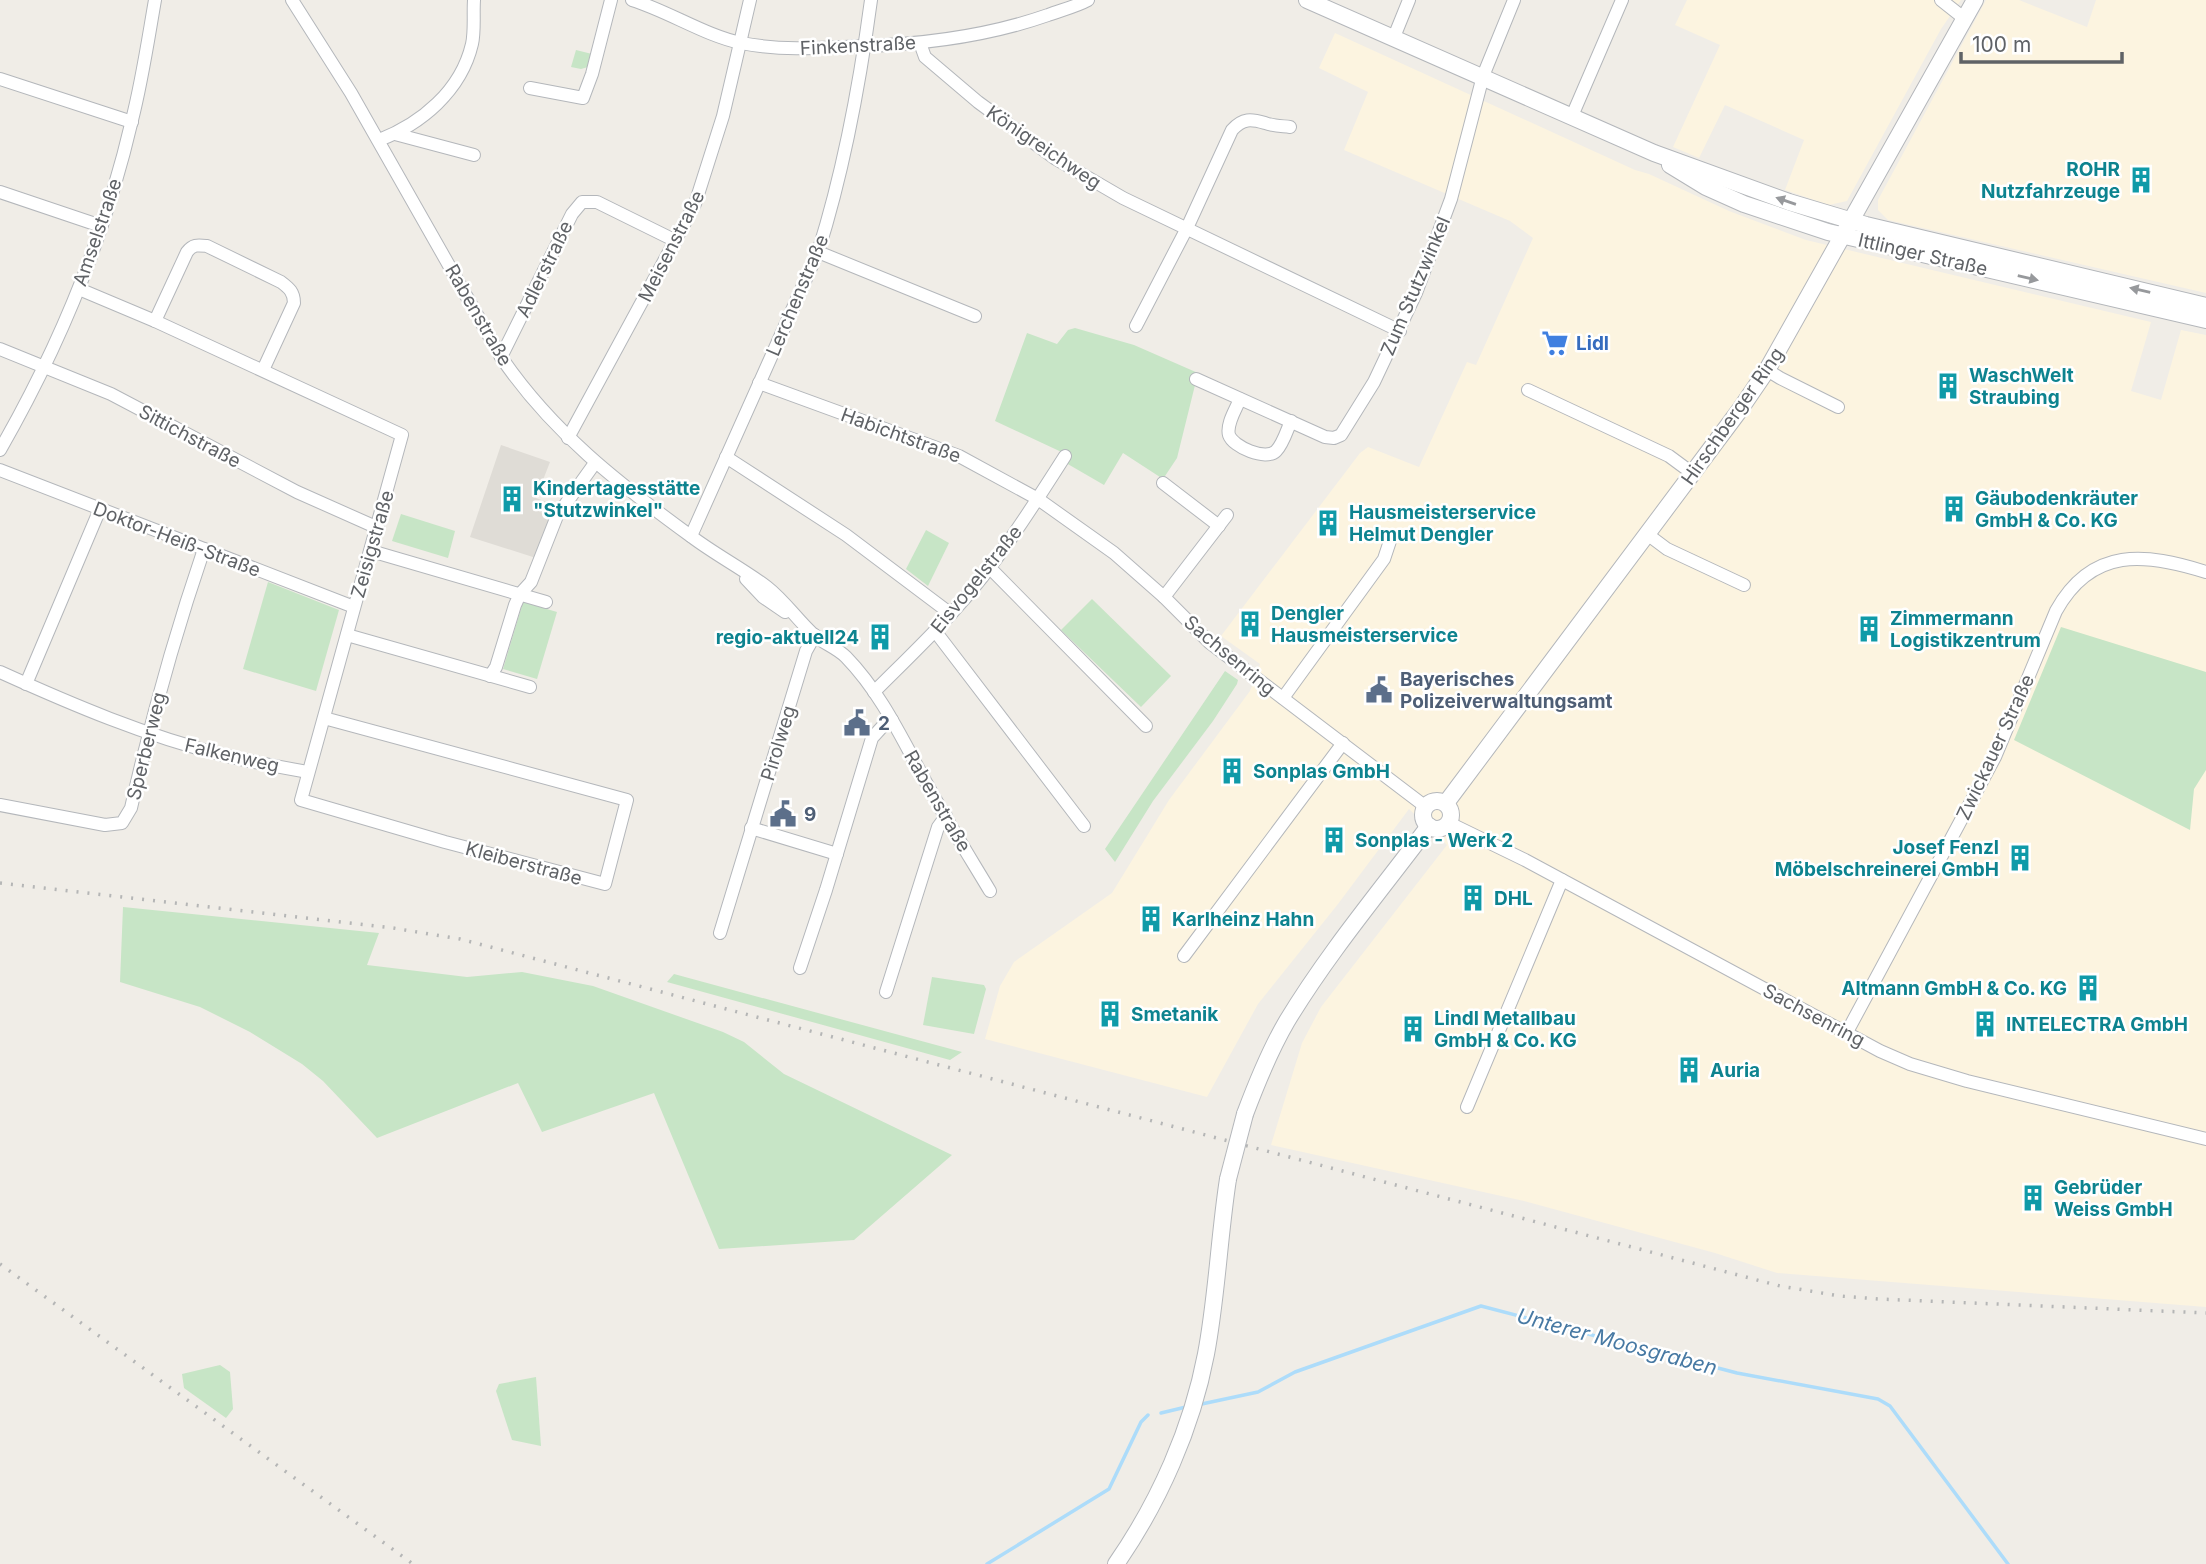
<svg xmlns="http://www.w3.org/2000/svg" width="2206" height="1564" viewBox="0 0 2206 1564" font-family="Inter,sans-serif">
<rect width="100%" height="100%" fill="#f0ede7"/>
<g fill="#fcf4e0">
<path d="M1687,0H1961L1941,29L1847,201L1829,205L1785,190L1804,140L1725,105L1699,158L1673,147L1720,45L1675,25Z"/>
<path d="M1986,0H2019L2087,27L2096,0H2206V293L1888,220L1878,210V200Z"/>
<path d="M1335,33L1635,170L1649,174L1729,211L1806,240L2151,322L2131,391L2161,400L2181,330L2206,335V1307L1777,1273L1715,1253L1524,1201L1271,1145L1302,1043L1321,1007L1447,845L1409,809L1338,904L1258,1004L1207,1097L985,1039L1000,986L1014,962L1112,893L1169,800L1250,691L1260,664L1221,636L1360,453L1368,447L1419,467L1467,362L1476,365L1533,238L1510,221L1344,150L1368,92L1319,68Z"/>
</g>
<path fill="#dfdcd6" d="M501,445L550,462L536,498L560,507L536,558L470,537Z"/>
<g fill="#c7e5c6">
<path d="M576,50L592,54L588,67L581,69L571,67Z"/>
<path d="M1075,328L1134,345L1198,373L1177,458L1163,479L1123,453L1104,485L1066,463L1070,456L995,421L1027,333L1057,344L1068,330Z"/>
<path d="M401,514L455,531L448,558L392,541Z"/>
<path d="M926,530L949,543L928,586L906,569Z"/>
<path d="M268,582L339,610L316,691L243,669Z"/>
<path d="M1092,599L1171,676L1141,707L1061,630Z"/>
<path d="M523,602L557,612L537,679L503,669Z"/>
<path d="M2061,627L2206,672V770L2194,789L2190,830L2014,740Z"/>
<path d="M1225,671L1238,680L1237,684L1213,721L1153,801L1115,862L1105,849Z"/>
<path d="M123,907L379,933L367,965L467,977L522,972L593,986L723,1032L744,1042L784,1074L952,1155L854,1240L719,1249L654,1093L542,1132L518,1083L377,1138L323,1081L302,1064L250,1032L200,1007L120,982Z"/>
<path d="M674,974L962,1052L950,1060L667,982Z"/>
<path d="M932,977L984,985L986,989L974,1034L923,1025Z"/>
<path d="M220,1365L230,1372L233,1409L226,1418L184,1388L182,1374Z"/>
<path d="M536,1377L541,1446L512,1440L496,1391L499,1384Z"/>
</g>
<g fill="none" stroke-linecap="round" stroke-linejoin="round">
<g stroke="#addcfa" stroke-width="3.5">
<path d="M1197,1405L1258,1392L1295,1372L1481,1306L1737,1373L1878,1399L1890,1406L2008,1564"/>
<path d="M1161,1413L1186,1407"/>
<path d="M987,1564L1109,1489L1141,1422L1148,1415"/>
</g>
<g stroke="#b4b7bb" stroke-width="14">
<g id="minor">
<path d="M292,0L351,93L501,357C552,432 619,484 692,537C716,555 743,569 767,587C785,601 798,621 815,636C825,644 837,648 846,657C882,694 903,741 928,786C947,821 969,856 990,891"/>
<path d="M632,0C668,11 706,36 741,43C782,51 822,48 864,46C927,44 988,36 1048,15C1061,10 1075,7 1088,0"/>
<path d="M1941,0L1965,19"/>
<path d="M1394,37L1409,0"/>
<path d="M920,43L925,57L978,102L1056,159L1123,198L1400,331"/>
<path d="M0,79L132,122"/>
<path d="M530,88L583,98L592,74L611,0"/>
<path d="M1572,116L1622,0"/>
<path d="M395,134L474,155"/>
<path d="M379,140C421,124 461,91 472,44C475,31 473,14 474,0"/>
<path d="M0,192L101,226"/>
<path d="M818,252L975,316"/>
<path d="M79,289L155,321L402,435L301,800L445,842L605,884L627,800L324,718"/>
<path d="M155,321L187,252C193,244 198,245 207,246L281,282C289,288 294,292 294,303L263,370"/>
<path d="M1136,326L1187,228L1232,130C1243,118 1251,119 1265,123C1273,126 1282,126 1290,127"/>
<path d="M0,349L111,394L297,492L378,528"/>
<path d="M501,357L572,214L582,202H597L676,241"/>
<path d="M1767,370L1780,378L1838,407"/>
<path d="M1196,379L1325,437L1334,438L1341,435L1374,382L1416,293L1451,199L1483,76L1514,0"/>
<path d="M759,383L959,456L1038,499L1114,553L1164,597L1210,643L1426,807"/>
<path d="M1528,390L1669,456L1692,473"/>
<path d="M1240,399C1236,409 1226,424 1229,435C1233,447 1266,461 1276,451C1283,444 1287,430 1291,421"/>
<path d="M568,438L695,204L723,116L750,0"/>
<path d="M0,450C59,347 105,236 132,120C142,81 148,40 155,0"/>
<path d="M726,457L846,535L951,614"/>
<path d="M0,470L354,607"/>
<path d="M1163,483L1219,526"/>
<path d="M1647,534L1667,549L1744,585"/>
<path d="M691,536L818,252C843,173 860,82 871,0"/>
<path d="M371,551L546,602"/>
<path d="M989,567L1146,726"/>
<path d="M746,579L763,597L785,612"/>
<path d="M1164,597L1227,515"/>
<path d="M935,631L1084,826"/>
<path d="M347,635L530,687"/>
<path d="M0,672C73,705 146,736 223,755C251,762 280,767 308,772"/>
<path d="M490,676L496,667L515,605L520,594L531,582L557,516L595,463"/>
<path d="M26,684L100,509"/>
<path d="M874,692C900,666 926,641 951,614C995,566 1030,511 1065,456"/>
<path d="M1283,698L1384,559L1390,541"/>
<path d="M0,805L105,825L122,823L131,808C151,720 175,634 204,549"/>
<path d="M1449,823L1525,860L1880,1051L1910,1064L1967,1081L2206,1139"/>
<path d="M751,828L837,854"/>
<path d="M720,933L806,651L815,635"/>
<path d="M1184,956L1343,743"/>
<path d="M800,968L826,890L872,738L882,727L892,720"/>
<path d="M886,992L938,827L946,816"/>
<path d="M1847,1032L1995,757L2056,611C2092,546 2146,553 2206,572"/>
<path d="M1467,1107L1562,880"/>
</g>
</g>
<g stroke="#b4b7bb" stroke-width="18">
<g id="tertiary">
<path d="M1307,0L1654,153L1789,202L1866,225L2206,306"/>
<path d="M1670,165L1706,187L1744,204L1828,232L2206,320"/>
<circle cx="1437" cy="815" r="14"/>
<path d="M1446,803L1739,411L1767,370L1975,0"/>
<path d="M1245,1114C1257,1082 1270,1050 1287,1021C1328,953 1381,890 1429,826"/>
<path d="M1116,1564C1159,1502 1192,1428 1206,1354C1217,1296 1219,1237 1228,1179"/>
</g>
</g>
<use href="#minor" stroke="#fff" stroke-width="12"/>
<use href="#tertiary" stroke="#fff" stroke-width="16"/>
<g stroke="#b5b6b6" stroke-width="3.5" stroke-dasharray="2 9" stroke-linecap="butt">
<path d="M0,883L393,928L460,939L1780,1286L1840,1296L1879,1299L2206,1313"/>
<path d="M0,1264L413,1564"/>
</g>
<g stroke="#b4b7bb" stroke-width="18" stroke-linecap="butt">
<path id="tertiary-bridge" d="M1228,1179L1245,1114"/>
</g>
<use href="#tertiary-bridge" stroke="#fff" stroke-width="16"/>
</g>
<defs><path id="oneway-solid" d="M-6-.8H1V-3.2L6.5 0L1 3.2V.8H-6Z" transform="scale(1.75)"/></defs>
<g fill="#97999c">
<use href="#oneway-solid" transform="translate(1786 201) rotate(-161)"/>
<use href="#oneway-solid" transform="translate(2028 278) rotate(13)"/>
<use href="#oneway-solid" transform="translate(2140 290) rotate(-167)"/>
</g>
<defs>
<g id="building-bare" transform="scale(2.1)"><path d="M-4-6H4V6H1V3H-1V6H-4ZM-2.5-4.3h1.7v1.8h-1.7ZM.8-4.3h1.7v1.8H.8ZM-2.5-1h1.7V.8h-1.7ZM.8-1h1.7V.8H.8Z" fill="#0f9aa8" stroke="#fff" stroke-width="2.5" paint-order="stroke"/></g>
<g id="supermarket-bare" transform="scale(2.1)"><path d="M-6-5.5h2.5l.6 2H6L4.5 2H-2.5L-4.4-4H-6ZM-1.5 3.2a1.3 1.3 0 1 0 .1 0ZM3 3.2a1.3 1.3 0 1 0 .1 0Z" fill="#3f7fe0" stroke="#fff" stroke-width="2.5" paint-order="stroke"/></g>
<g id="civic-bare" transform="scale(2.1)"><path d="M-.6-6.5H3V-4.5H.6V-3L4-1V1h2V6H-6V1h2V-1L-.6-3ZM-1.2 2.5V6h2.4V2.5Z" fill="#5c6f8a" stroke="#fff" stroke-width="2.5" paint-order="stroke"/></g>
</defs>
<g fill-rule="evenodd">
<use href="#building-bare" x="2141" y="180"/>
<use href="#supermarket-bare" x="1555" y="343"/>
<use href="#building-bare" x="1948" y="386"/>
<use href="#building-bare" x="512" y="499"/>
<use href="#building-bare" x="1954" y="509"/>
<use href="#building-bare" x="1328" y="523"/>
<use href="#building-bare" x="1250" y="624"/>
<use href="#building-bare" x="1869" y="629"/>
<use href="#building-bare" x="880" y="637"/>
<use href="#civic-bare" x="1379" y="690"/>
<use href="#civic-bare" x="857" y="723"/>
<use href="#building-bare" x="1232" y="771"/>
<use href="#civic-bare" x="783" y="814"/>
<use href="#building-bare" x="1334" y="840"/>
<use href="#building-bare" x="2020" y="858"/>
<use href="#building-bare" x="1473" y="898"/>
<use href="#building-bare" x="1151" y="919"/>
<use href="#building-bare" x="2088" y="988"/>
<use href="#building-bare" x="1110" y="1014"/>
<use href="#building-bare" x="1985" y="1024"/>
<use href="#building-bare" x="1413" y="1029"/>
<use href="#building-bare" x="1689" y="1070"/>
<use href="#building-bare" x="2033" y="1198"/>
</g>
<g text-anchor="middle" stroke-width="5" stroke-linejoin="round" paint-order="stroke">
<g font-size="19" fill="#5f6266" stroke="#fff">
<text transform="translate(858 45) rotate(-3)" y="7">Finkenstraße</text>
<text transform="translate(1044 147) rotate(34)" y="7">Königreichweg</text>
<text transform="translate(97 232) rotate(-71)" y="7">Amselstraße</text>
<text transform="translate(671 246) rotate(-63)" y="7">Meisenstraße</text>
<text transform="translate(1923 254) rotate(13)" y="7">Ittlinger Straße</text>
<text transform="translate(544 269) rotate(-64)" y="7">Adlerstraße</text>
<text transform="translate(1415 286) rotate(-67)" y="7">Zum Stutzwinkel</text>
<text transform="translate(797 295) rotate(-67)" y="7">Lerchenstraße</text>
<text transform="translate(479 315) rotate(60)" y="7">Rabenstraße</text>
<text transform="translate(1732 416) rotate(-55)" y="7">Hirschberger Ring</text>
<text transform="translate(901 435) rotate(20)" y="7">Habichtstraße</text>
<text transform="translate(190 436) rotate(28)" y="7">Sittichstraße</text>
<text transform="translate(177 539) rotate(21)" y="7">Doktor-Heiß-Straße</text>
<text transform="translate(372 544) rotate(-74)" y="7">Zeisigstraße</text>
<text transform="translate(976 579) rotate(-51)" y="7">Eisvogelstraße</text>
<text transform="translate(1230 655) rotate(40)" y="7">Sachsenring</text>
<text transform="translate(778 743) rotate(-73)" y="7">Pirolweg</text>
<text transform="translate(146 746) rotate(-76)" y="7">Sperberweg</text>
<text transform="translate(1995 747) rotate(-65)" y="7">Zwickauer Straße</text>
<text transform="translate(232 755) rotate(13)" y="7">Falkenweg</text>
<text transform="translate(938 801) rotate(60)" y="7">Rabenstraße</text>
<text transform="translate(524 863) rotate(15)" y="7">Kleiberstraße</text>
<text transform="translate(1814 1015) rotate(28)" y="7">Sachsenring</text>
</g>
<g font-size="19" font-weight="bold" fill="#0d838f" stroke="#fff" text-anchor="start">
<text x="2120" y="176" text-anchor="end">ROHR<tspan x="2120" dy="22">Nutzfahrzeuge</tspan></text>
<text x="1969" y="382">WaschWelt<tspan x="1969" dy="22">Straubing</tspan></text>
<text x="533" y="495">Kindertagesstätte<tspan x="533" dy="22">"Stutzwinkel"</tspan></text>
<text x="1975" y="505">Gäubodenkräuter<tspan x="1975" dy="22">GmbH &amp; Co. KG</tspan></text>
<text x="1349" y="519">Hausmeisterservice<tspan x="1349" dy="22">Helmut Dengler</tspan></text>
<text x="1271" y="620">Dengler<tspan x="1271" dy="22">Hausmeisterservice</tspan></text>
<text x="1890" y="625">Zimmermann<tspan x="1890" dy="22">Logistikzentrum</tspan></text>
<text x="859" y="644" text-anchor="end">regio-aktuell24</text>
<text x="1253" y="778">Sonplas GmbH</text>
<text x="1355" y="847">Sonplas - Werk 2</text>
<text x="1999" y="854" text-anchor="end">Josef Fenzl<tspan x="1999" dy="22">Möbelschreinerei GmbH</tspan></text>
<text x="1494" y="905">DHL</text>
<text x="1172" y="926">Karlheinz Hahn</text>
<text x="2067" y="995" text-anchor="end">Altmann GmbH &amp; Co. KG</text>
<text x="1131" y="1021">Smetanik</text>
<text x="1434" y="1025">Lindl Metallbau<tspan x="1434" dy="22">GmbH &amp; Co. KG</tspan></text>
<text x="2006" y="1031">INTELECTRA GmbH</text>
<text x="1710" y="1077">Auria</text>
<text x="2054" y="1194">Gebrüder<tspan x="2054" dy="22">Weiss GmbH</tspan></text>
</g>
<g font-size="19" font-weight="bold" fill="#366cbe" stroke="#fff" text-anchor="start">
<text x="1576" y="350">Lidl</text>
</g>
<g font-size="19" font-weight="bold" fill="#4e5e75" stroke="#fff" text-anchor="start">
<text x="1400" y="686">Bayerisches<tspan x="1400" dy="22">Polizeiverwaltungsamt</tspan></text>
<text x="878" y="730">2</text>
<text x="804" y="821">9</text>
</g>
<g font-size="21" font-style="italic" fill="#4779a3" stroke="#fff">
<text transform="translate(1617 1342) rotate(15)" y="7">Unterer Moosgraben</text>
</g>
</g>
<path d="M1961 52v10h161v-10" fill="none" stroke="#5f6266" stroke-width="3.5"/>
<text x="1972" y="52" font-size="21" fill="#5f6266" stroke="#ffffff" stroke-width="5" paint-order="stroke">100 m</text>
</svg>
